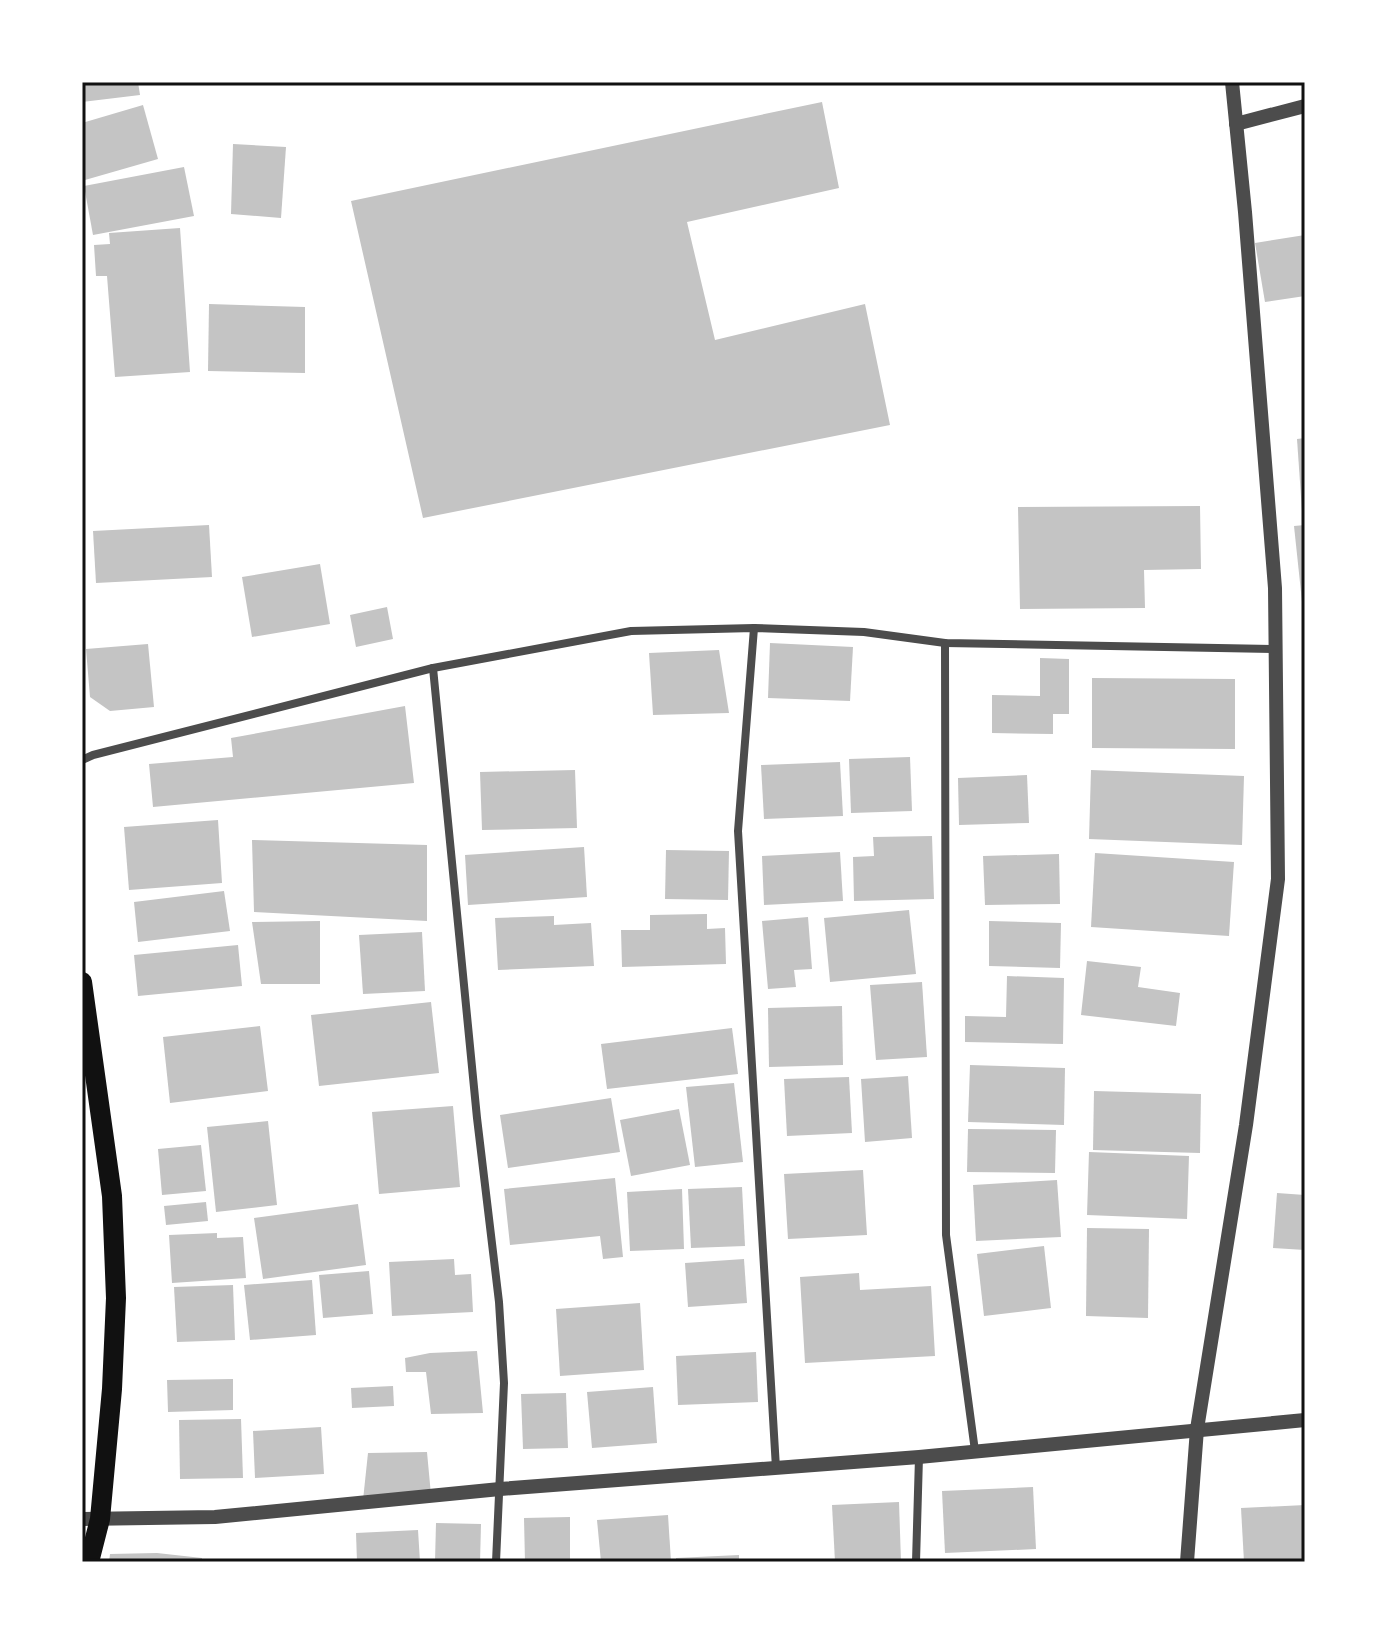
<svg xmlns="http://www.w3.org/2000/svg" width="1387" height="1644" viewBox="0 0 1387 1644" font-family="'Space Grotesk',sans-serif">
<rect width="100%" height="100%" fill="#fff"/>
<g fill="#c4c4c4">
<path d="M82,82H138L140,95L82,102Z"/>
<path d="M822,102L839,188L687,222L715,340L865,304L890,425L423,518L351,201Z"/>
<path d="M143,105L158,159L85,180L82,168V123Z"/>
<path d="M233,144L286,147L281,218L231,214Z"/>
<path d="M184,167L194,216L93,235L84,186Z"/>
<path d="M180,228L190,372L115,377L107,276H96L94,245L110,244L109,233Z"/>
<path d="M1305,235V296L1265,302L1255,243Z"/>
<path d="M209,304L305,307V373L208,371Z"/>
<path d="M1305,438V511H1302L1297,439Z"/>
<path d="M1200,506L1201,569L1144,570L1145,608L1020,609L1018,507Z"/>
<path d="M209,525L212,577L96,583L93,531Z"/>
<path d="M1305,525V611H1303L1294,526Z"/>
<path d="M320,564L330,624L252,637L242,577Z"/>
<path d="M387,607L393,639L356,647L350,615Z"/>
<path d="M770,643L853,647L850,701L768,698Z"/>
<path d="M148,644L154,707L110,711L90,697L86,649Z"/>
<path d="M719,650L729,713L653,715L649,653Z"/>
<path d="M1040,658L1069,659V714H1053V734L992,733V695L1040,696Z"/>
<path d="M1092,678L1235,679V749L1092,748Z"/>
<path d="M405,706L414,783L153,807L149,764L233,757L231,738Z"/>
<path d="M910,757L912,811L851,813L849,759Z"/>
<path d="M840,762L843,816L764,819L761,765Z"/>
<path d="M575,770L577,828L482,830L480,772Z"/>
<path d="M1091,770L1244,776L1242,845L1089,839Z"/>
<path d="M1027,775L1029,823L959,825L958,778Z"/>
<path d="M218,820L222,883L129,890L124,827Z"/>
<path d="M932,836L934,899L854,901L853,857L874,856L873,837Z"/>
<path d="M252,840L427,845V921L254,912Z"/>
<path d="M584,847L587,897L468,905L465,855Z"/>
<path d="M666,850L729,851L728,900L665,899Z"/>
<path d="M840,852L843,901L764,905L762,856Z"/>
<path d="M1095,853L1234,862L1229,936L1091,927Z"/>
<path d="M1059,854L1060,904L985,905L983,856Z"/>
<path d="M224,891L230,931L138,942L134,902Z"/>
<path d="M909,910L916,974L830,982L824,918Z"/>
<path d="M707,914V929L725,928L726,964L622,967L621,930H650V915Z"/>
<path d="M554,916V925L591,923L594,966L498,970L495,918Z"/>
<path d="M808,917L812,969L794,970L796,987L768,989L762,921Z"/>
<path d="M320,921V984H261L252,922Z"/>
<path d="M989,921L1061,923L1060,968L989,966Z"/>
<path d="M422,932L425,991L363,994L359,935Z"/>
<path d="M238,945L242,986L138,996L134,955Z"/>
<path d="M1087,961L1141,967L1138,987L1180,993L1176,1026L1081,1015Z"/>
<path d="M1007,976L1064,978L1063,1044L965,1042V1016L1006,1017Z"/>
<path d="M922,982L927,1057L876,1060L870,985Z"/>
<path d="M431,1002L439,1073L319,1086L311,1015Z"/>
<path d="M842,1006L843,1065L769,1067L768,1008Z"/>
<path d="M260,1026L268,1091L170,1103L163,1037Z"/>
<path d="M732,1028L738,1074L607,1089L601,1044Z"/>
<path d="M970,1065L1065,1068L1064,1125L968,1122Z"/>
<path d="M908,1076L912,1138L865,1142L861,1079Z"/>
<path d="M849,1077L852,1133L787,1136L784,1079Z"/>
<path d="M734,1083L743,1162L695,1167L686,1087Z"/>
<path d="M1094,1091L1201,1094L1200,1153L1093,1150Z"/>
<path d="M611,1098L620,1152L508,1168L500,1115Z"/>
<path d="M453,1106L460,1187L379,1194L372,1112Z"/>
<path d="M679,1109L690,1165L631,1176L620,1120Z"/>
<path d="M268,1121L277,1205L216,1212L207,1127Z"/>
<path d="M968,1129L1056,1130L1055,1173L967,1172Z"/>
<path d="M201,1145L206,1191L162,1195L158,1149Z"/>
<path d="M1089,1152L1189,1156L1187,1219L1087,1215Z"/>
<path d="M863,1170L867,1235L788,1239L784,1174Z"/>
<path d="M615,1178L623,1257L603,1259L600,1236L510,1245L504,1189Z"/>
<path d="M1057,1180L1061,1237L976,1241L973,1185Z"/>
<path d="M742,1187L745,1246L691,1248L688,1189Z"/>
<path d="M682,1189L684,1249L630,1251L627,1192Z"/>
<path d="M1277,1193L1305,1195V1250L1273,1248Z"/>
<path d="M206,1202L208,1221L166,1225L164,1206Z"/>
<path d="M358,1204L366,1265L263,1279L254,1218Z"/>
<path d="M1087,1228L1149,1229L1148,1318L1086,1316Z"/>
<path d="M217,1233V1238L243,1237L246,1278L172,1283L169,1235Z"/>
<path d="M1044,1246L1051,1308L984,1316L977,1254Z"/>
<path d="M454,1259L455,1275L471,1274L473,1312L392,1316L389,1262Z"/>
<path d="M744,1259L747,1303L688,1307L685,1263Z"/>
<path d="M369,1271L373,1314L323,1318L319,1275Z"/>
<path d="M859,1273L860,1290L931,1286L935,1356L805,1363L800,1277Z"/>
<path d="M312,1280L316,1335L250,1340L244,1285Z"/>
<path d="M233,1285L235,1340L177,1342L174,1287Z"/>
<path d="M640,1303L644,1370L560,1376L556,1309Z"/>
<path d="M477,1351L483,1413L431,1414L426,1372H406L405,1358L430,1353Z"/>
<path d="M756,1352L758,1402L678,1405L676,1356Z"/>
<path d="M233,1379V1410L168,1412L167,1380Z"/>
<path d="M393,1386L394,1406L352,1408L351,1388Z"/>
<path d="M653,1387L657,1443L592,1448L587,1392Z"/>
<path d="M566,1393L568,1448L523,1449L521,1394Z"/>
<path d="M241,1419L243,1478L180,1479L179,1420Z"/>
<path d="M321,1427L324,1474L255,1478L253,1431Z"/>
<path d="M427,1452L431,1495L363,1500L368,1453Z"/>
<path d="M1033,1487L1036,1549L945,1553L942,1491Z"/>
<path d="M899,1502L901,1562H835L832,1505Z"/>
<path d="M1305,1505V1562H1244L1241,1508Z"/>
<path d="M668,1515L671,1562H601L597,1520Z"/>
<path d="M570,1517V1562H525L524,1518Z"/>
<path d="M436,1523L481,1524L480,1562H435Z"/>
<path d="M418,1530L420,1562H357L356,1533Z"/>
<path d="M157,1553L202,1558V1562H109L110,1554Z"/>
<path d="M739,1555V1562H676V1558Z"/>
</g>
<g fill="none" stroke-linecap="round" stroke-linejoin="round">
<g stroke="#4c4c4c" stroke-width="8">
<path d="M754,628L738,831L776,1468"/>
<path d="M945,643L946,1235L975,1451"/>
<path d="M433,668L477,1118L499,1302L504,1383L496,1562"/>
<path d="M82,760L93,755L433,668L631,631L754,628L864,632L945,643L1275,649"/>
<path d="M916,1562L919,1457"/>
</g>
<g stroke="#4c4c4c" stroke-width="14">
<path d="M1236,124L1305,106"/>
<path d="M82,1519L215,1517L500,1489L919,1457L1305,1420"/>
<path d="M1187,1562L1197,1429L1246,1125L1278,879L1275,588L1245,212L1232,82"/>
</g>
<path stroke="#111" stroke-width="20" d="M82,982L112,1196L116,1298L112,1389L100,1519L89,1562"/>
</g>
<rect width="1387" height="1644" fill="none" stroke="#ffffff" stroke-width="168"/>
<rect x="84" y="84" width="1219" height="1476" fill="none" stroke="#111" stroke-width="3"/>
</svg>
